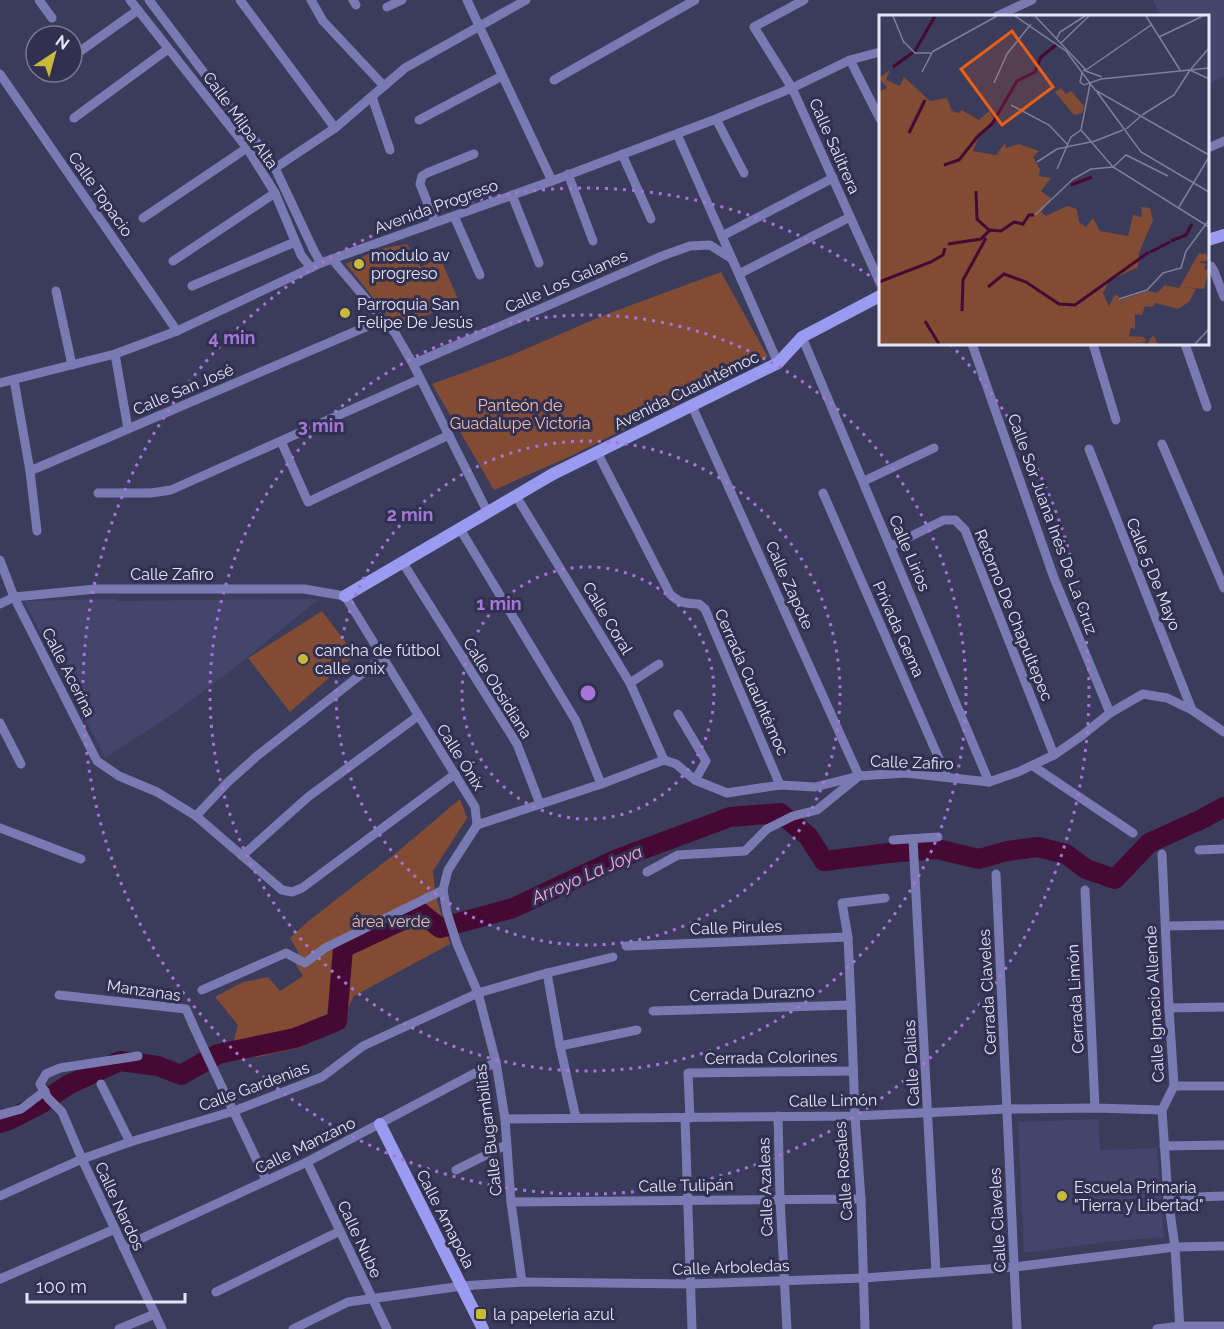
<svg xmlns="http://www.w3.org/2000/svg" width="1224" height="1329" viewBox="0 0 1224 1329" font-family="Raleway,sans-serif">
<rect width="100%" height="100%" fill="#3b3b5c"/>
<g fill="#44446c">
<path d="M1153,0H1224V77L1208,84V16H1160Z"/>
<path d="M116,599L117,601L195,600L319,599L228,673L173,714L105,758L24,601Z"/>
<path d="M1098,1119L1100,1150L1157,1148L1164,1237L1106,1242L1024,1253L1018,1122Z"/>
</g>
<g fill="#814b34">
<path d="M407,244L421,267L440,258L460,303L396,326L346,264L380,249Z"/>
<path d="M721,272L768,357L571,456L494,490L432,384L514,354L607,314Z"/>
<path d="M322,611L355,655L290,712L248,658Z"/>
<path d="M460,799L467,818L433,871L435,893L450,944L354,996L346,1012L349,1014L325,1028L298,1048L258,1057L234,1055V1040L238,1025L215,997L243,982L268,977L280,991L303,976L291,957L299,953L290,938L306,923L396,853Z"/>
</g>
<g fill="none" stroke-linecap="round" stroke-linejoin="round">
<path stroke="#450933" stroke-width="20" d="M0,1123L11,1119L42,1103L48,1098L70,1084L120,1061L158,1066L181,1075L218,1054L295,1038L337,1021L343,948L420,912L440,928L513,908L617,859L730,817L780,813L808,836L824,861L889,853L937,849L979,859L1007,851L1038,847L1066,854L1086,869L1115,879L1149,843L1202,819L1224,807"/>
<g stroke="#797ab1" stroke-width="9">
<path d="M39,0L52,18"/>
<path d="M130,0L247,148L275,193L301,255L311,268"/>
<path d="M149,0L263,151L275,168L314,251L321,263"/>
<path d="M240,0L335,128"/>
<path d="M311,0L323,21L384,86"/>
<path d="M353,0L356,5"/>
<path d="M467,0L552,181"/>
<path d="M804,0L754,27L792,88L880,283"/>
<path d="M387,7L402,0"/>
<path d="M997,16L1032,0"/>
<path d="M72,57L138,10"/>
<path d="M850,60L880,119"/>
<path d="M0,74L177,331"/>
<path d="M45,77L52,72"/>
<path d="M554,80L695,0"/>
<path d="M372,97L390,150"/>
<path d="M74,118L168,49"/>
<path d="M716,119L744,173"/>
<path d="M419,120L502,76"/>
<path d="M677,134L778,363"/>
<path d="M1208,148L1224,141"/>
<path d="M622,154L651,219"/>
<path d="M275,168L335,128L405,68L526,0"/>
<path d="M568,174L593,241"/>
<path d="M512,195L539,263"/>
<path d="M454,216L480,275"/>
<path d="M143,218L247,148"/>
<path d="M435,222L420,184L422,176L427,173L474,154"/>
<path d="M722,236L833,178"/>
<path d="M332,259L395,333L413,364L488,513"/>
<path d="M173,261L275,193"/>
<path d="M1208,267L1211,266L1214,271L1224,297"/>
<path d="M739,274L850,217"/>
<path d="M192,286L295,242"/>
<path d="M56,291L72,365"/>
<path d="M802,337L989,782"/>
<path d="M972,344L1054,578L1110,713"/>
<path d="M1093,344L1116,420"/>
<path d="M1185,344L1207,407"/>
<path d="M115,354L128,429"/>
<path d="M413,364L662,256L690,246L710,245L732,259"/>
<path d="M14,380L30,471L37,531"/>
<path d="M0,383L115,354L177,331L321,263L552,181L716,119L792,88L850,60L880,52"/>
<path d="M281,441L308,502L449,435"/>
<path d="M1162,444L1224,588"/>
<path d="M1089,449L1192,710"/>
<path d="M597,452L670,594C680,604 686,603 699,604L705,609L780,785"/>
<path d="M30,471L382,320"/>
<path d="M864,481L934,448"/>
<path d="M98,493H151L171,490L420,379"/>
<path d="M823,493L947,777"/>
<path d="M516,496L630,683L664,760"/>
<path d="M460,529L576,721L601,784"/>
<path d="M891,546L944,520H955L965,530L1054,755"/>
<path d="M0,560L14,597L97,761L119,776L157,792L196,816L282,890L292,892L302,888L455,774"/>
<path d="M403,563L517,744L540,804"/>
<path d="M0,604L14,597L96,589H304L345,596L475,807L477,825L448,870L443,890L447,913L457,944L478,993L496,1062L505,1119L511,1202L522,1282"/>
<path d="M630,683L659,664"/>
<path d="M678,714L706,761L695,780"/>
<path d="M0,723L21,764"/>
<path d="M1033,766L1133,833"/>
<path d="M196,816L227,783L257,756L382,658"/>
<path d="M477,825L601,784L664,760L676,764L695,780L727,793L780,785L815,787L859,776L905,773L989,782L1018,772L1054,755L1080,737L1110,713L1143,694L1167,698L1192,710L1224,732"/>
<path d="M0,828L81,859"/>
<path d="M913,839L936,1273"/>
<path d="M893,840L938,837"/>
<path d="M1199,850L1224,849"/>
<path d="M1162,854L1169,1008L1174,1086L1162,1110L1168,1198L1175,1247L1180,1329"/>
<path d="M242,856L308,797L418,716"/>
<path d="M647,872L678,855L745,851L767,829L793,816L817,810L859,776L692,406"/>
<path d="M996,874L1017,1329"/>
<path d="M1085,890L1095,1108"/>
<path d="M1166,926L1224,925"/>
<path d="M626,946L848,937"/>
<path d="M547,973L560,1046L576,1118"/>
<path d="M202,990L286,953L305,963L325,948L443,890"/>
<path d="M59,995L186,1009C211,1067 240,1123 266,1180"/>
<path d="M1169,1008L1224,1007"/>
<path d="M653,1011L851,1005"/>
<path d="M560,1046L637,1030"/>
<path d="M138,1056L60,1068L46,1074L40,1084L48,1098L62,1112L82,1159L162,1329"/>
<path d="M101,1084L130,1142"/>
<path d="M1174,1086H1224"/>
<path d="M0,1115L21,1109L45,1091"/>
<path d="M778,1116L780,1199L787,1329"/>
<path d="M685,1118L692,1329"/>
<path d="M690,1118L688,1073L853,1071"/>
<path d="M505,1119L855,1116L1007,1109L1095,1108L1162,1110"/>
<path d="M1164,1146L1224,1145"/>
<path d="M307,1162L387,1329"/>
<path d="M456,1170L506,1145"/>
<path d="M0,1196L82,1159L130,1142L234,1111L322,1077L363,1046L478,993L547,973L613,957"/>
<path d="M1168,1198L1224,1196"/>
<path d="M511,1202L861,1199"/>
<path d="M123,1247L307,1162L496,1062"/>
<path d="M0,1279L115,1229"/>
<path d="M216,1292L340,1231"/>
<path d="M119,1329L155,1314"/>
<path d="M293,1329L348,1302L462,1286L522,1282L690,1284L864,1278L1015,1267L1175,1247L1224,1246"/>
<path d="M865,1329L861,1199L855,1116L851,1005L848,937L842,903L885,898"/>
<path d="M1157,1329L1180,1326H1224"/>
</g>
<g stroke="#9a9af1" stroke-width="12">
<path d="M1208,240L1224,235"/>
<path d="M345,596L553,474L778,363L802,337L880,296"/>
<path d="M380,1124L483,1329"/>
</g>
</g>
<g fill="none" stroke="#a576d7" stroke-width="3" stroke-dasharray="3 6">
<circle cx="588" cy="693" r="126"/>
<circle cx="588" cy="693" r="252"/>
<circle cx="588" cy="693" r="378"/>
<path d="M950 344A503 503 0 1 1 880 283"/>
</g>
<g fill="#c8bb3b" stroke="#313051" stroke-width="2">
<circle cx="359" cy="264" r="6"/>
<circle cx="345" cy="313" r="6"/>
<circle cx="303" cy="659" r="6"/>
<circle cx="1062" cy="1196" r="6"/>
<rect x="475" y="1308" width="12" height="12" rx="3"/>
</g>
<g text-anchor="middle" stroke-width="6" stroke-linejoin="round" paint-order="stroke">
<g font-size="16" fill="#e3e5fa" stroke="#313051">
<text transform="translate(241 120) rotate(54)" y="6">Calle Milpa Alta</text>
<text transform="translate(835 146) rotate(66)" y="6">Calle Salitrera</text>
<text transform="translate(101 194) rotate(55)" y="6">Calle Topacio</text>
<text transform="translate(436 206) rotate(-20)" y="6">Avenida Progreso</text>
<text transform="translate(566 281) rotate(-24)" y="6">Calle Los Galanes</text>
<text transform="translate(183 389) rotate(-23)" y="6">Calle San José</text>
<text transform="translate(686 390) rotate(-26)" y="6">Avenida Cuauhtémoc</text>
<text transform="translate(1053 524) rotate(70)" y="6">Calle Sor Juana Inés De La Cruz</text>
<text transform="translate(910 553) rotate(67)" y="6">Calle Lirios</text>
<text x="172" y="580">Calle Zafiro</text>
<text transform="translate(1154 574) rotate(68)" y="6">Calle 5 De Mayo</text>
<text transform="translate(790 585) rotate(66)" y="6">Calle Zapote</text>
<text transform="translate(1014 615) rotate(68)" y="6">Retorno De Chapultepec</text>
<text transform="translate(608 618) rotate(59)" y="6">Calle Coral</text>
<text transform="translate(899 629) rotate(66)" y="6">Privada Gema</text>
<text transform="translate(69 672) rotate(63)" y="6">Calle Acerina</text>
<text transform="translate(752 682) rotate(66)" y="6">Cerrada Cuauhtémoc</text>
<text transform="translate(498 688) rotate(58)" y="6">Calle Obsidiana</text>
<text transform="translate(461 757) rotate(58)" y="6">Calle Ónix</text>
<text transform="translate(912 762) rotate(2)" y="6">Calle Zafiro</text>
<text transform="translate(736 927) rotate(-2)" y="6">Calle Pirules</text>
<text transform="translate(144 990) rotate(8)" y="6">Manzanas</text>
<text transform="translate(987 992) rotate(-93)" y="6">Cerrada Claveles</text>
<text transform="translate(752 993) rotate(-2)" y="6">Cerrada Durazno</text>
<text transform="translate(1075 999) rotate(-93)" y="6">Cerrada Limón</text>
<text transform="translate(1154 1004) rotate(-93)" y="6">Calle Ignacio Allende</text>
<text transform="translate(771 1057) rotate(-1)" y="6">Cerrada Colorines</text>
<text transform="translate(911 1063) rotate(-93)" y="6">Calle Dalias</text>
<text transform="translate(254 1086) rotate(-20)" y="6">Calle Gardenias</text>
<text transform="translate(833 1100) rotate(-1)" y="6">Calle Limón</text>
<text transform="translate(488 1130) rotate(-97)" y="6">Calle Bugambilias</text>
<text transform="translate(305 1145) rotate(-26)" y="6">Calle Manzano</text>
<text transform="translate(843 1171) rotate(-94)" y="6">Calle Rosales</text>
<text transform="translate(686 1185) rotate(-1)" y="6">Calle Tulipán</text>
<text transform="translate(765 1187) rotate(-92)" y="6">Calle Azaleas</text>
<text transform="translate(120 1206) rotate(65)" y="6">Calle Nardos</text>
<text transform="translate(446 1219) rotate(63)" y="6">Calle Amapola</text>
<text transform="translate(997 1220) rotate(-93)" y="6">Calle Claveles</text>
<text transform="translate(360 1239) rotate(65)" y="6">Calle Nube</text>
<text transform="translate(731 1267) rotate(-2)" y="6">Calle Arboledas</text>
</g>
<g font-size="16" fill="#e3e5fa" stroke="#313051" text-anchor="start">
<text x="371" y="261">modulo av<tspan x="371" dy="18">progreso</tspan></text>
<text x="357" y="310">Parroquia San<tspan x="357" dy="18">Felipe De Jesús</tspan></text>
<text x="315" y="656">cancha de fútbol<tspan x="315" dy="18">calle onix</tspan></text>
<text x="1074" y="1193">Escuela Primaria<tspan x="1074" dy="18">"Tierra y Libertad"</tspan></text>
<text x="493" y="1320">la papeleria azul</text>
</g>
<g font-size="16" fill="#efbeab" stroke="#313051">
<text x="520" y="411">Panteón de<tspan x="520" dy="18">Guadalupe Victoria</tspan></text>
<text x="391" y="927">área verde</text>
</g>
<g font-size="18" font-style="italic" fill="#fea5db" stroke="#313051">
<text transform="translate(587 875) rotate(-24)" y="6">Arroyo La Joya</text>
</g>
</g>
<g transform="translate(879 15)">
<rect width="330" height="330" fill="#3b3b5c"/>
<path d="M11,55L7,65L21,71L25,62L51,86L68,83L73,96L79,98L83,95L100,105L110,96L115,104L101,120L94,136L117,140L126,128L127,133L140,129L160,136L154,142L161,154L160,161L172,163L162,176L172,183L162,197L167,201L188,191L198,194L200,207L207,212L214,203L221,216L249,221L254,200L263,202L262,192L271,193L274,205L260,238L259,252L230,266L224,278L230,291L235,281L239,280L241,285L269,276L278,278L286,270L300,273L320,238L327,239L330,245L320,247L327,249L325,255L330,254L325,274L302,272L317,274L310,287L299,294L277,288L273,292L266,291L263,300L256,299V314L252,313L250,321L265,322L268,327L262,326L268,329L274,320L279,329H0V76L8,73L0,63ZM182,73L187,79L192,76L205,91L203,98L195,100L176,77Z" fill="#814b34"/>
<path fill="none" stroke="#450933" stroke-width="3" d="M14,52L36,36L56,1M30,118L46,85M99,121L113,109L138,66L156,57L162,42L177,30M65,150L80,145L99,121M192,170L213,162M97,176L98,204L111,216M292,226L307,220L313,209M69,229L102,224L111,215L122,216L135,207L144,209L150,200H155M271,237L291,227M0,267L52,247L64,240L66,233M109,272L125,259L147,267L180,289L196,290L270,237M83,296L84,265L107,223M46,306L60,329"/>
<path fill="none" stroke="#7e7f9b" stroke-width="1.5" d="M14,1L25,28M136,1L187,36L216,75L330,140M156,1L207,55M267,1L301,55M280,22L324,1M178,23L181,17L206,1M25,27L36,38H52M182,28L210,1M53,37L118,1M312,54L330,33M204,55L223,62M207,55L272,10M43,57L54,36M203,58L201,67L205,70L222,64L330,53M115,68L128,39L152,9M211,69L202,115L234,152L330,212M218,77L262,137L330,177M132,90L170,110L189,130M263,100L295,80L311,55L330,64M247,114L262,101M158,147L178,134L216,126L244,115M178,154L192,122L202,115M300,192L330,142M156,200L194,164L212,154L234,152L247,140L289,161M240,284L268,275L284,258L302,253L307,236L330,205M316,329L330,314"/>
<path fill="#e86018" fill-opacity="0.15" stroke="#e86018" stroke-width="3" d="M133,16L174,72L123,110L82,54Z"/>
<rect width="330" height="330" fill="none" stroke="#e3e5fa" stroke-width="3"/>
</g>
<circle cx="588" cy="693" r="9" fill="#a576d7" stroke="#313051" stroke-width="3"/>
<g font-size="18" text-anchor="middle" font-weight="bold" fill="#a576d7" stroke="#313051" stroke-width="6" stroke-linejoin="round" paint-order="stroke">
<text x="232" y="344">4 min</text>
<text x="321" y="432">3 min</text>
<text x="410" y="521">2 min</text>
<text x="499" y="610">1 min</text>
</g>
<g transform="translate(54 54) rotate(36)"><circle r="28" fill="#313051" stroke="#787895" stroke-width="1.5"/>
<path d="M0-4.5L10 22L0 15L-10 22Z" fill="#c8bb3b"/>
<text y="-9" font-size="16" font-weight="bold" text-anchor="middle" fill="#e3e5fa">N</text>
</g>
<path d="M27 1293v9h158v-9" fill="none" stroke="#e3e5fa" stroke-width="3"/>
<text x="36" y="1293" font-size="18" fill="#e3e5fa" stroke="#313051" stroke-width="4.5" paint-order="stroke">100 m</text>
</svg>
